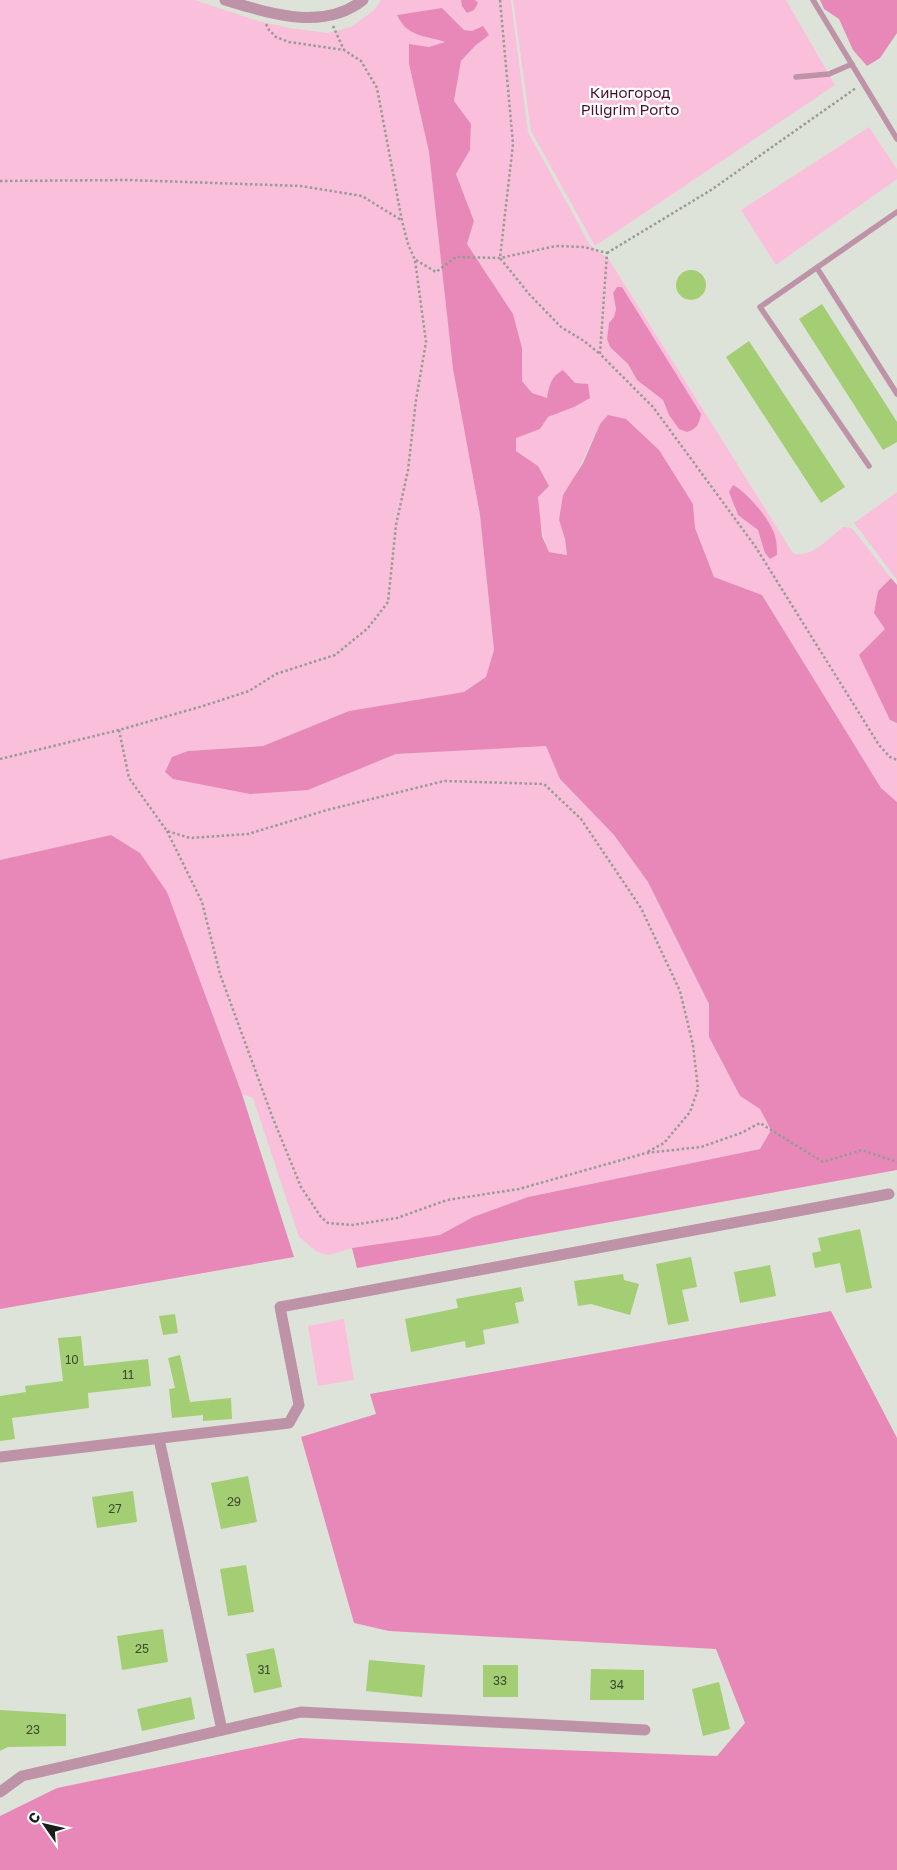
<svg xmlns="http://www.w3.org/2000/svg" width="897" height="1870" viewBox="0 0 897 1870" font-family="'Golos Text',sans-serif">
<rect width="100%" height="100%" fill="#dee3da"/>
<g fill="#fac0db" fill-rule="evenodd">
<path d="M0,0H195L255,20L290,28L328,33L351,27L374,10L381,0H461L462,6L478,3L475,0H511L528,132L590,245L608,258L793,553C810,560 830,537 843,527L852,528L891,578L878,591L874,613L885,629L890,720L897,723V802L881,788L762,595L714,577L695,528L693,504L600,424L576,474L559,520L565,539L567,555L549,552C537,525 538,496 538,466L516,451V437L540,429L548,417L574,407L588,384H575L547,399L532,393L522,381V348L488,275L467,244L474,221L456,174L470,150L471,124L454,101L461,61L475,46L488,35L464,30L442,8L398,15C407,37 426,36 446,42L429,47L409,45V64L429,152L453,369L480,515L494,650L486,678L464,692L349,711L263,746L188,751L308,790L396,754L546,745L560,779L614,835L648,882L709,1004V1037L740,1096L760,1109L771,1130L760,1149L528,1197L473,1217L440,1235L353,1248L329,1255L317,1252L299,1237L253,1098L242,1094L167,893L111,835L0,860ZM613,293L679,429L669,415L663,400L637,380L628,364L610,347L607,339L609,323L614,317L616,309ZM746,494C762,510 778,532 777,555L770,559C763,550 764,538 757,530C750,520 740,520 734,508Z"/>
<path d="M513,0H786L835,85L595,246L531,131Z"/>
<path d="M869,127L897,169V179L776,265L741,210Z"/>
<path d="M897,492V580L854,523Z"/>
<path d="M344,1319L354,1380L318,1386L308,1326Z"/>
</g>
<g fill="#e788b8">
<path d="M461,0H475L478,3L474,10L467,13L462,6Z"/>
<path d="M820,0H897V33L880,58L867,66L853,50L839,19L824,9Z"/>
<path d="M442,8L464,30L472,31L483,26L489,35L475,46L461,61L454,101L471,124L470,150L456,174L474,221L467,244L513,314L522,348V381L532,393L547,398C549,386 551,376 563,370L575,383L588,384L590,398L574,407L548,417L540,429L516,438V451L538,466L549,486L538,497L542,536L549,552L567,555L565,539L559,520L563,495L583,463L600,424L608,415L626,419L659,450L693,504L695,528L714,577L762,595L881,788L897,802V1170L357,1268L352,1248L440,1235L473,1217L528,1197L760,1149L771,1130L760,1109L740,1096L709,1037V1004L648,882L614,835L560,779L546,746L396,754L308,790L250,794L173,779L165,772L172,757L188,751L263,746L349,711L464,692L486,677L494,650L480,515L453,369L429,152L409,64V44L429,47L445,42C425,35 408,38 397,15Z"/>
<path d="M617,287H622L701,414C699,424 697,429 687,432L679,429L669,415L663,400L637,380L628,364L610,347L607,339L609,323L614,317L616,309L613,293Z"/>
<path d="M733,485C747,492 771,520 775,536C777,542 777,549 777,555L770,559L765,553L758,530L738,515L729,492Z"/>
<path d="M891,578L897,585V723L890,720L859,655L885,629L874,613L878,591Z"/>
<path d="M111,835L140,853L167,892L242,1094L294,1257L0,1309V860Z"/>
<path d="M831,1311L897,1438V1870H0V1816L57,1788L300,1738L484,1747L717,1756L745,1723L716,1649L389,1631L354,1623L301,1437L376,1414L370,1394Z"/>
</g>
<g fill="#a3ce73">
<circle cx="691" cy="285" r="15"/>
<path d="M822,304L897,422V442L883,450L799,319Z"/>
<path d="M749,341L845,487L821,503L726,357Z"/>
<path d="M860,1229L872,1288L846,1293L840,1263L815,1268L812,1253L821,1251L818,1238Z"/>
<path d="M691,1257L697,1287L682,1290L689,1321L668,1325L656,1264Z"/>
<path d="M770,1265L776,1296L740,1303L734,1272Z"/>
<path d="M623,1274L624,1280L639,1284L630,1315L591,1304L578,1306L574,1281Z"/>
<path d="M521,1287L524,1301L515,1303L519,1323L483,1330L485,1344L466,1348L465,1341L411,1352L405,1319L458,1308L456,1299Z"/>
<path d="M175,1314L178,1333L163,1335L159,1316Z"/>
<path d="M81,1336L84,1366L148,1359L151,1386L88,1393L89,1408L12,1418L15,1439L0,1441V1396L26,1392L25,1386L63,1381L58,1338Z"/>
<path d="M180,1355L190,1402L231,1398L232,1419L203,1421V1415L172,1418L169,1389L175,1388L168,1358Z"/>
<path d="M248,1476L257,1522L221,1529L211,1483Z"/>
<path d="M133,1491L137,1522L97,1528L92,1497Z"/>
<path d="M246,1565L254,1612L228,1616L220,1569Z"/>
<path d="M163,1629L168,1662L122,1670L117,1636Z"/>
<path d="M274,1648L282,1687L254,1693L246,1654Z"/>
<path d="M369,1660L425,1665L422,1697L366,1691Z"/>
<rect x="483" y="1665" width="35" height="32"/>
<path d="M591,1669L644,1670V1700H590Z"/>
<path d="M719,1682L730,1729L703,1736L692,1689Z"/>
<path d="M191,1697L195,1719L142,1731L137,1709Z"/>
<path d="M0,1710L66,1714V1746L8,1747L0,1751Z"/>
</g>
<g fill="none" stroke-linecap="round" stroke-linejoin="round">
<g stroke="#979b94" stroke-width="2.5" stroke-dasharray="2.5 2.5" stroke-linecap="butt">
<path d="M500,0L513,144L500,258L529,294L561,327L584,341L600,354"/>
<path d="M333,26L344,50"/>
<path d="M0,181L129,180L301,186L362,196L401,220"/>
<path d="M607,253L711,190L856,88"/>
<path d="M416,260L436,272L456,257L500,258L556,246L584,247L607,253L600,354L653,407L755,546L879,745L890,757L897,760"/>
<path d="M119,730L129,778L167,831L190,838L248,834L327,810L444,781L544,784L581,819L641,908L680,991L693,1045L698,1089L690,1112L664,1143L647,1152"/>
<path d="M0,759L119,730L203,706L249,691L276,674L335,655L368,628L388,602L396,525L408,470L416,400L426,342L415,260L408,244L402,221L377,88L361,61L344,50L289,42L276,37L269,30L266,24"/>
<path d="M167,831L202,902L220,974L272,1116L301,1187L321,1217L328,1223L352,1225L397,1218L447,1200L519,1189L646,1153L701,1147L741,1133L760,1123L823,1162L862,1150L897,1162"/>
</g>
<g stroke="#be93a7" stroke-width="5.5">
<path d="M813,0L897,139"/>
<path d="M796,77L829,74L852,64"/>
<path d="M817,268L897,394"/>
<path d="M869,466L760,307L897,212"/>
</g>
<g stroke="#be93a7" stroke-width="11">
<path d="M225,0C269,13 323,32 363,0"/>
<path d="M159,1439L222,1730"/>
<path d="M0,1457L289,1423L299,1405L280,1307L889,1194"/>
<path d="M0,1792L22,1776L301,1712L645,1730"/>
</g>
</g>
<g text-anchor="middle" stroke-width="4.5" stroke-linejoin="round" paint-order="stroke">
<g font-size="12" fill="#3d4930">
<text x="72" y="1364">10</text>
<text x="128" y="1379">11</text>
<text x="234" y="1506">29</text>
<text x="115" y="1513">27</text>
<text x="142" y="1653">25</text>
<text x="264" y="1674">31</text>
<text x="500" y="1685">33</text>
<text x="617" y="1689">34</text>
<text x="33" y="1734">23</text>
</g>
<g font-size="15" fill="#490f31" stroke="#fff">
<text x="630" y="98">Киногород<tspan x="630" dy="17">Piligrim Porto</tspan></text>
</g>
</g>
<g transform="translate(45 1825) rotate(304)" stroke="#ffffff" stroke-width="4" paint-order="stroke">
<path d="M0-4L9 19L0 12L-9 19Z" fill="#1b1d19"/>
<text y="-8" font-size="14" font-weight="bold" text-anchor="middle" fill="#1b1d19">С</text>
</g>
</svg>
